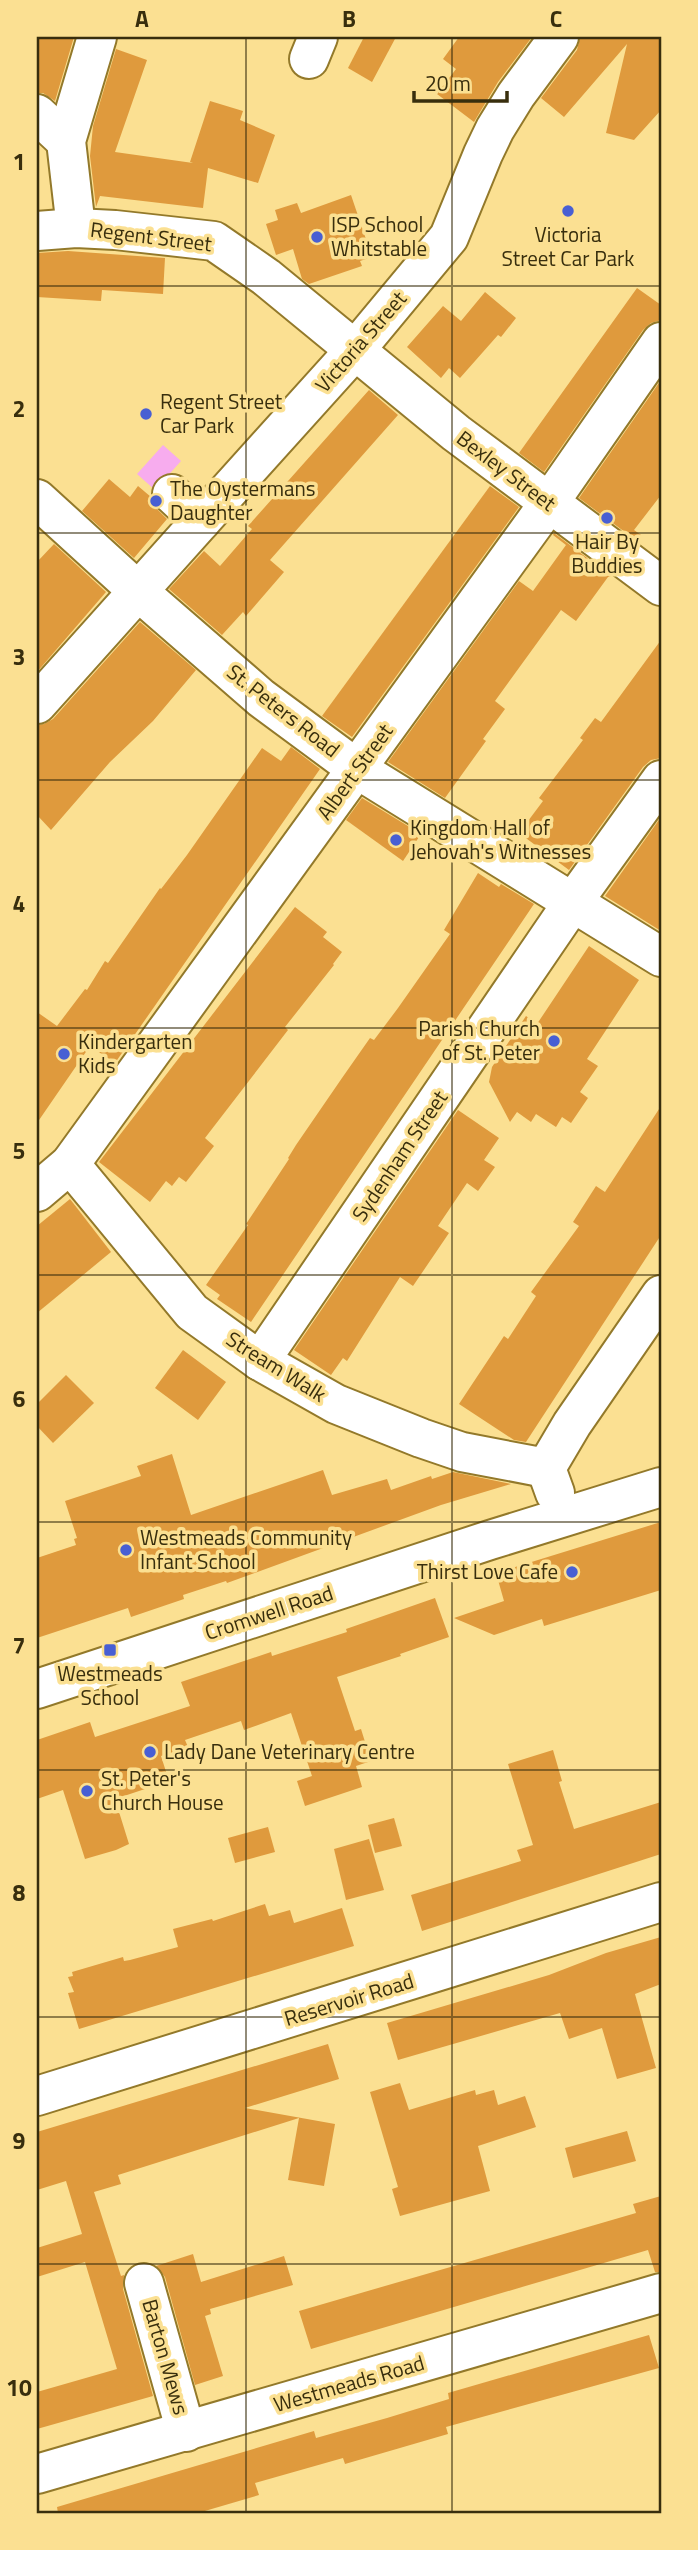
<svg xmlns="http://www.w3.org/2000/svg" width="698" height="2550" viewBox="0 0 698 2550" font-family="'Titillium Web',sans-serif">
<rect width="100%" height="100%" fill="#fbe092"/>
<path fill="#f7acee" d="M163,445L181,461L155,490L137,474Z"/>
<g fill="#df9a3d">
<path d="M37,37H74L55,101L43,93H37Z"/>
<path d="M364,37H396L372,82L348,68Z"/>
<path d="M459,37H532L498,82L474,122L437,94L456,69L443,59Z"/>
<path d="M580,37H661V110L634,140L606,133L627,44L564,117L541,98L577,50Z"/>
<path d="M116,49L147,60L115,152L193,163L190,162L210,101L243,111L240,120L275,135L258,183L208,168L203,208L100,196L96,207L90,156L93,126Z"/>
<path d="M351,195L372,257L360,261L362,266L309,284L302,279L293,249L276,255L266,224L278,220L275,210L297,203L301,213Z"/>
<path d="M68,251L165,258L163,294L102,290L101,301L37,297V253Z"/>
<path d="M637,288L661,305V320L651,323L643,330L544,472L519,453Z"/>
<path d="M485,292L516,318L501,337L498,335L460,378L449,368L441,378L407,347L443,306L461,321Z"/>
<path d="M661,380V495L634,530L641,535L637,541L579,498Z"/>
<path d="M369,390L398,415L270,560L284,572L246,616L243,612L222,635L169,589L204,551L220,566L252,529L248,526Z"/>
<path d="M109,479L130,497L138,486L151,497L157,509L167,519L134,558L82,511Z"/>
<path d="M490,486L519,507L352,737L322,716Z"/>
<path d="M554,533L611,576L608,577L576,621L561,610L495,701L505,709L483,739L486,741L445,798L388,762L519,581L533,591L566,545L553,535Z"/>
<path d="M54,544L106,592L37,672V562Z"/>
<path d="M140,622L196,670L153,721L110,762L51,830L37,815V725L44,724L53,719Z"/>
<path d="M661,640V758L651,760L643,767L569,870L519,833L543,801L539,798L583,740L580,738L595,718L601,722Z"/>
<path d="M291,747L320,769L115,1063L90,1046L37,1123V1012L57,1026L85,989L87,990L105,961L108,963L160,888L161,889L187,855L262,748L281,761Z"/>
<path d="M362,798L421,834L403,861L346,820Z"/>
<path d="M661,817V931L605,896Z"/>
<path d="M478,873L499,887L501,884L534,904L251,1322L217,1299L220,1295L206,1285L248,1225L246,1224L289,1159L288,1158L296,1145L342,1078L370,1038L374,1040L398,1008L450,934L444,930Z"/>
<path d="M295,907L327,932L323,937L342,952L333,964L334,965L285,1027L288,1030L205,1138L214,1146L186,1182L179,1177L172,1186L166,1181L150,1202L99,1162Z"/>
<path d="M589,946L639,980L587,1059L598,1066L580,1092L588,1098L571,1123L562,1117L556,1127L536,1114L531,1122L517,1112L510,1122L489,1082L492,1067L526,1016L537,1024Z"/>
<path d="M661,1106V1235L526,1442L514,1440L459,1404L504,1336L508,1339L536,1296L531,1292L579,1226L573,1222L596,1186L605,1192Z"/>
<path d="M458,1110L499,1138L484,1160L495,1167L478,1191L467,1183L438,1226L449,1233L413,1286L400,1277L347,1361L343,1358L331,1375L294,1350Z"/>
<path d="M70,1199L111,1252L37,1313V1226Z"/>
<path d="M183,1350L226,1382L198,1420L155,1388Z"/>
<path d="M66,1375L94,1403L53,1443L37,1426V1404Z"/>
<path d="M172,1454L191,1515L323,1470L332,1495L387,1479L391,1490L431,1476L432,1479L453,1472L511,1484L441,1505L227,1583L226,1581L183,1595L184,1599L131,1617L128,1608L37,1638V1558L76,1545L74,1539L77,1538L65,1501L141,1476L137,1466Z"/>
<path d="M661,1522V1590L544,1626L542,1619L494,1635L454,1618L504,1601L496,1573Z"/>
<path d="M435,1598L449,1637L400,1654L401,1656L337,1677L355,1731L361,1729L371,1761L356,1766L362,1787L305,1806L297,1781L312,1776L291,1713L244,1730L241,1721L185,1740L188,1747L161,1756L169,1781L115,1799L129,1844L116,1850L85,1859L63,1790L37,1799V1740L90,1722L95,1737L190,1706L181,1682L271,1652L272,1656L347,1632L346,1629Z"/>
<path d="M553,1750L562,1781L559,1782L574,1829L661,1802V1854L422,1931L411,1895L521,1861L517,1850L533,1845L508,1764Z"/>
<path d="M394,1818L402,1846L375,1853L368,1825Z"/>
<path d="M268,1827L275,1852L235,1863L228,1838Z"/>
<path d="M369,1839L384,1890L346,1900L334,1849Z"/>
<path d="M265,1904L269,1916L290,1910L294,1923L342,1908L354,1946L79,2029L68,1993L74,1992L68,1977L73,1976L72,1972L123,1957L124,1961L130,1960L178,1947L173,1929L212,1919L213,1921Z"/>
<path d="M661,1937V1984L635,1994L656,2068L617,2079L602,2028L569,2039L560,2013L398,2060L387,2023L549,1975L606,1953Z"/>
<path d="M328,2044L339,2079L245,2108L335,2124L324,2186L288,2180L299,2118L118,2175L121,2184L94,2192L121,2276L124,2275L123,2289L153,2396L37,2429V2392L117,2369L85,2262L37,2277V2248L82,2234L66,2181L37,2190V2132Z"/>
<path d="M400,2083L409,2110L475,2090L476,2095L494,2090L498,2105L525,2096L536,2127L478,2146L490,2191L400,2216L392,2189L398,2187L370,2092Z"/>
<path d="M627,2131L636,2161L573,2178L565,2148Z"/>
<path d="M661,2196V2272H655L648,2250L311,2349L299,2311L636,2213L633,2204Z"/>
<path d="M193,2254L201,2282L284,2256L293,2285L210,2309L211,2314L205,2316L223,2376L195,2385L165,2277L156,2266Z"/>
<path d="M649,2335L659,2368L446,2427L448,2434L345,2464L343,2458L255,2483L259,2495L198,2513H58L57,2507L314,2431L316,2438L387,2418L449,2399L448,2393Z"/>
</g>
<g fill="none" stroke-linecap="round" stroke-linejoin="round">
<g stroke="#93792a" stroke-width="42">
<g id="minor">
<path d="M309,59L318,37"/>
<path d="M37,114L66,141"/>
<path d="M76,228L66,141L97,37"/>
<path d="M37,231L76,228L115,230L214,241L266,277L456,433L661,586"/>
<path d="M37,499L139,592L261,698L357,769L661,957"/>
<path d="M201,521L356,349L449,237L483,154L495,129L516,95L559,37"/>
<path d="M37,704L201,521L172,494"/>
<path d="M70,1164L192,1312L260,1361L336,1404L421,1438L462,1452L546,1468"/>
<path d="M37,1192L70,1164L549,503L661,342"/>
<path d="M260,1361L573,902L661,780"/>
<path d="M555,1493L546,1468L572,1424L661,1295"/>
<path d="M37,1689L490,1540L661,1487"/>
<path d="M37,2096L661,1902"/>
<path d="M144,2283L186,2432"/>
<path d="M37,2474L661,2293"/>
</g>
</g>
<use href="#minor" stroke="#fff" stroke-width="38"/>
</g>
<path fill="none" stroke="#382e0d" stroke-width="2" stroke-opacity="0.55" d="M246,37V2513M452,37V2513M37,286H661M37,533H661M37,780H661M37,1028H661M37,1275H661M37,1522H661M37,1770H661M37,2017H661M37,2264H661"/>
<g fill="#485fd3" stroke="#fbe092" stroke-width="2.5">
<circle cx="568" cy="211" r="7"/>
<circle cx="317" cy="237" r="7"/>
<circle cx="146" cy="414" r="7"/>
<circle cx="156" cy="501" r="7"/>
<circle cx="607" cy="518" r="7"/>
<circle cx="396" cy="840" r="7"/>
<circle cx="554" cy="1041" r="7"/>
<circle cx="64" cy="1054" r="7"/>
<circle cx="126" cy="1550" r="7"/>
<circle cx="572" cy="1572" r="7"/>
<rect x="103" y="1643" width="14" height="14" rx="3.5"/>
<circle cx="150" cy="1752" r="7"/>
<circle cx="87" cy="1791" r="7"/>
</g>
<g text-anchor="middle" stroke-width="7" stroke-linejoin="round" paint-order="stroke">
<g font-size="21" fill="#382e0d" stroke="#fbe092" text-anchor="start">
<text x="331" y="232">ISP School<tspan x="331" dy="24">Whitstable</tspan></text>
<text x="568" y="242" text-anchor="middle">Victoria<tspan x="568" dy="24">Street Car Park</tspan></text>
<text x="160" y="409">Regent Street<tspan x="160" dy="24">Car Park</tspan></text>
<text x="170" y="496">The Oystermans<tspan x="170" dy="24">Daughter</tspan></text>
<text x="607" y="549" text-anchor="middle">Hair By<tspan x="607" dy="24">Buddies</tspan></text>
<text x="410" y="835">Kingdom Hall of<tspan x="410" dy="24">Jehovah's Witnesses</tspan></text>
<text x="540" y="1036" text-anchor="end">Parish Church<tspan x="540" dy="24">of St. Peter</tspan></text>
<text x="78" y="1049">Kindergarten<tspan x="78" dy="24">Kids</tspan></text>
<text x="140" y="1545">Westmeads Community<tspan x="140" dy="24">Infant School</tspan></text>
<text x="558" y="1579" text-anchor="end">Thirst Love Cafe</text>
<text x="110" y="1681" text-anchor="middle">Westmeads<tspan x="110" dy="24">School</tspan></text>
<text x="164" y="1759">Lady Dane Veterinary Centre</text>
<text x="101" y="1786">St. Peter's<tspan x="101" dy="24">Church House</tspan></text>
</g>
<g font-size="21" fill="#382e0d" stroke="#fbe092">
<text transform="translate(151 237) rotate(7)" y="7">Regent Street</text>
<text transform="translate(361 342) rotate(-49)" y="7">Victoria Street</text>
<text transform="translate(506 471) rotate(37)" y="7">Bexley Street</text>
<text transform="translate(283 711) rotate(38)" y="7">St. Peters Road</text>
<text transform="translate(355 772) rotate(-54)" y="7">Albert Street</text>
<text transform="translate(400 1156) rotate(-56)" y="7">Sydenham Street</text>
<text transform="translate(276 1367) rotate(32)" y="7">Stream Walk</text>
<text transform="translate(269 1613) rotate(-18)" y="7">Cromwell Road</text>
<text transform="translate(349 2000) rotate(-17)" y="7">Reservoir Road</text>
<text transform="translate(165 2357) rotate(74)" y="7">Barton Mews</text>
<text transform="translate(349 2384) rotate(-16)" y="7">Westmeads Road</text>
</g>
</g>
<rect width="698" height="2550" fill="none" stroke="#fbe092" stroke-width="77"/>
<path d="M414 91v10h93v-10" fill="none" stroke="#382e0d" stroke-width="3.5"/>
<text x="425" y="91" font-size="21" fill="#382e0d" stroke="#fbe092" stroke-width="5" paint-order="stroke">20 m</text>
<rect x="38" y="38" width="622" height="2474" fill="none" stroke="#382e0d" stroke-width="2.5"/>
<g font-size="23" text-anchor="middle" font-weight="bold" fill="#382e0d">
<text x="142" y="27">A</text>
<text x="349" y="27">B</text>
<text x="556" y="27">C</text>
<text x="19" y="170">1</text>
<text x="19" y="417">2</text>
<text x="19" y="665">3</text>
<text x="19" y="912">4</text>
<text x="19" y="1159">5</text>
<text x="19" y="1407">6</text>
<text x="19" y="1654">7</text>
<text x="19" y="1901">8</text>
<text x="19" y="2149">9</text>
<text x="19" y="2396">10</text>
</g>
</svg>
